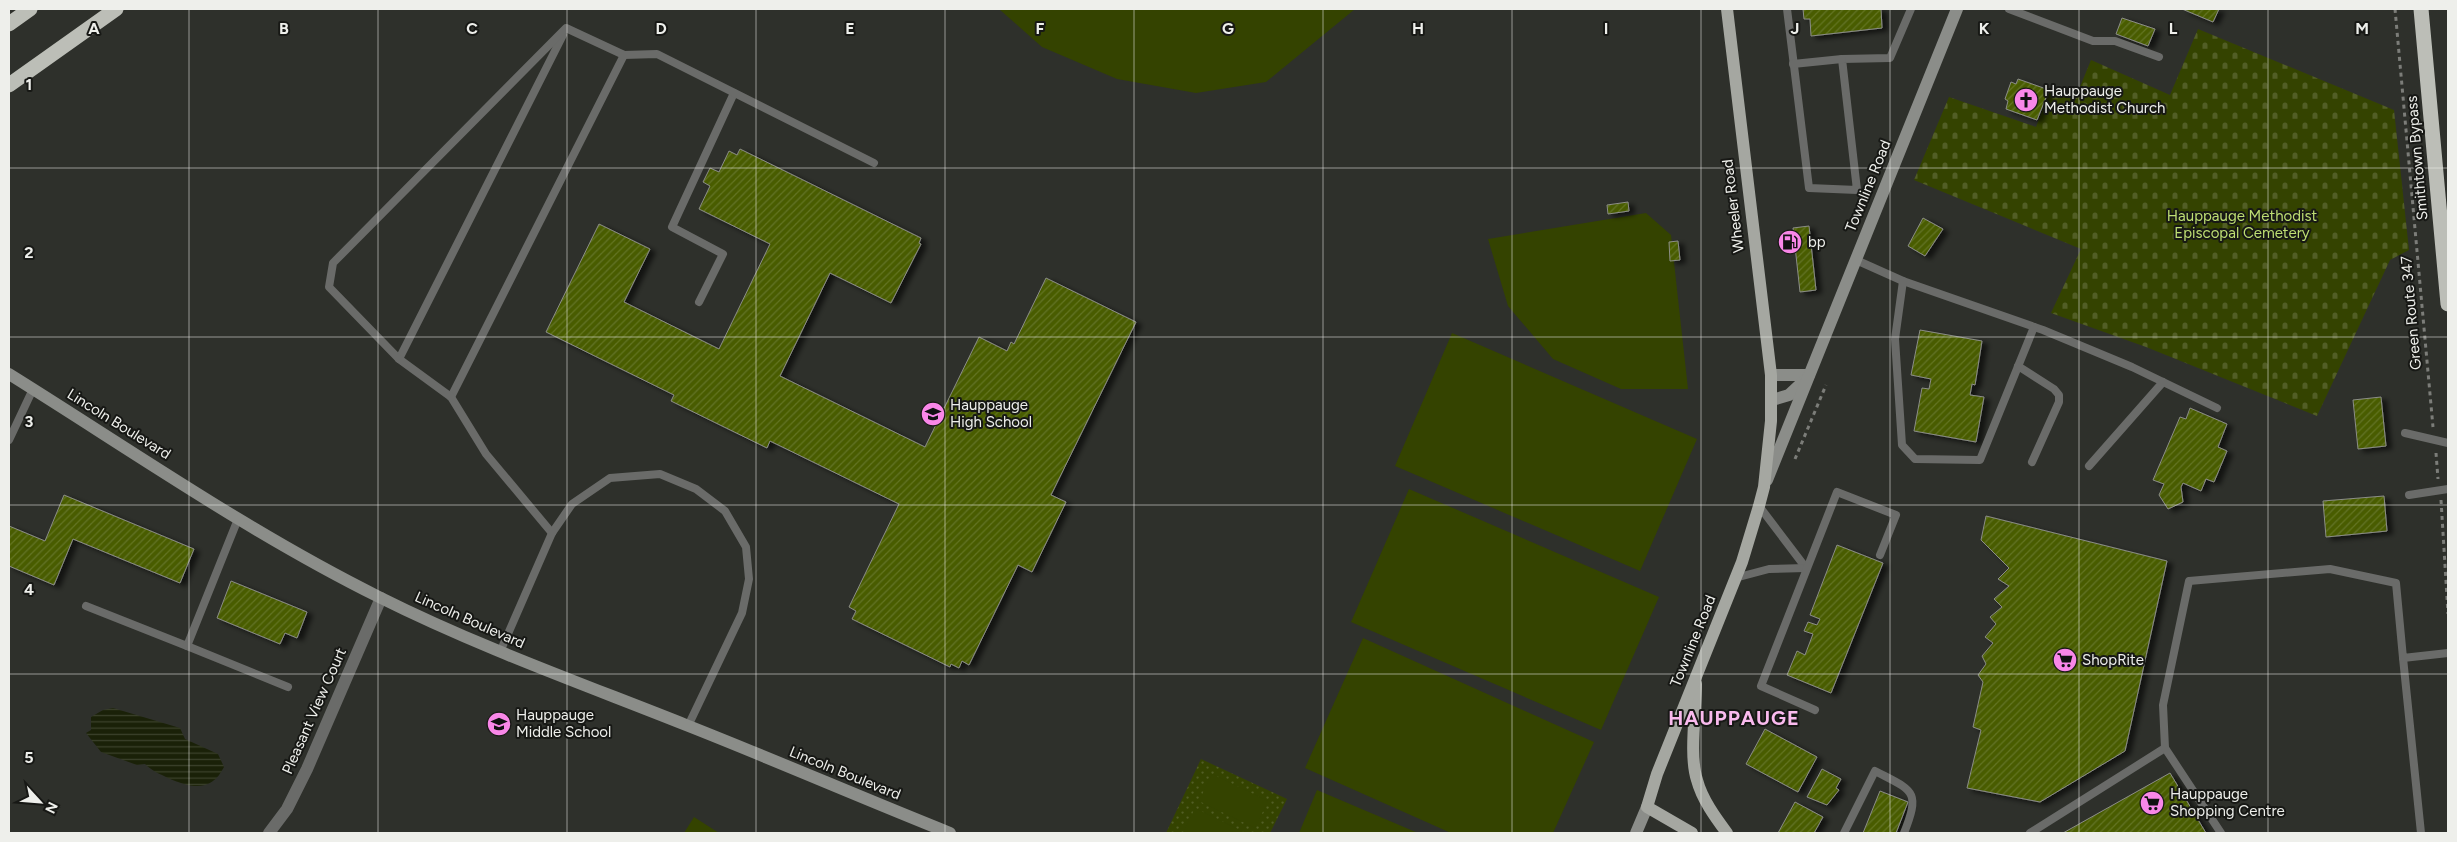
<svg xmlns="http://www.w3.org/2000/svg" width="2457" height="842" viewBox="0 0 2457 842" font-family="Figtree,sans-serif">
<defs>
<pattern id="cemetery-stones" width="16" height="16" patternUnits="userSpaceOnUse" patternTransform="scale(1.25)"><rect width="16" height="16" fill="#344300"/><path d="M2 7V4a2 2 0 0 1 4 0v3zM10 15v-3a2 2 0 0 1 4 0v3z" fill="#525e25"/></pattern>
<pattern id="park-dots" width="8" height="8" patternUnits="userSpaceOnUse" patternTransform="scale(1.25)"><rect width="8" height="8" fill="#344300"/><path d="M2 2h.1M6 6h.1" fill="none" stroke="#525e25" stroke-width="1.8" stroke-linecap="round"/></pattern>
<pattern id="water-rules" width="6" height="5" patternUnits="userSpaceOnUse" patternTransform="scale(1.25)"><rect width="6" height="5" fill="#1a2108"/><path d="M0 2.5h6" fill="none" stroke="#3c422c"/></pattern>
<pattern id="building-hatch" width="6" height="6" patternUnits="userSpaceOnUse" patternTransform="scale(1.25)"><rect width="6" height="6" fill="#485c00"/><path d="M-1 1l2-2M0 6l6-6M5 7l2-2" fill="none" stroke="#637425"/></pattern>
<filter id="shadow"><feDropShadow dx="5.5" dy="3" stdDeviation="2.5" flood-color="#0009"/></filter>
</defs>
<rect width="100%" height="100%" fill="#2e302b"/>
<path fill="url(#cemetery-stones)" d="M2198,29L2394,110L2409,250L2390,260L2317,416L2146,347L2051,313L2081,249L1914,180L1949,97L2036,127L2050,90L2075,99L2091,60L2170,95Z"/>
<path fill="url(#park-dots)" d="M1201,759L1287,799L1270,833H1166Z"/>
<g fill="#344300">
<path d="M999,9H1355L1266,82L1196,93L1117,79L1042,47Z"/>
<path d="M1646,213L1671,235L1688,389H1621L1553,359L1508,306L1488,239Z"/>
<path d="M1452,333L1697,439L1640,571L1395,466Z"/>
<path d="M1409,489L1659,597L1601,730L1351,622Z"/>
<path d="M1363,638L1594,742L1553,833H1451L1305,768Z"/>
<path d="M1212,774L1268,801L1255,828L1199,801Z"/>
<path d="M1317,790L1418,833H1299Z"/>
<path d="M1195,808L1246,833H1183Z"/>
<path d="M694,817L719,833H684Z"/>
</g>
<path fill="url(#water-rules)" d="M113,708L180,728L185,739L218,754L224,767C211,793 191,788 168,778C160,774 152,771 145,764L137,765L101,752L86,733L91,730V717L103,710Z"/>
<g fill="url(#building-hatch)" stroke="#8b8d87" filter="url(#shadow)">
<path d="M1803,9H1881L1882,28L1811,36L1810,19H1804Z"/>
<path d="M2182,9H2219L2213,22Z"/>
<path d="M2122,18L2155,29L2148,46L2116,34Z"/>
<path d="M2018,79L2049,90L2037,120L2006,109L2008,101L2005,99L2011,82L2016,84Z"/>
<path d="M740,149L921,238L919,243L921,244L891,303L830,273L780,376L925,447L979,337L1007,351L1011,342L1014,344L1046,278L1136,322L1051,495L1066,502L1032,572L1018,565L969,665L962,661L959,668L951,664L950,667L852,619L856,611L849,607L899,504L770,441L767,448L671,401L674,395L546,332L599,224L650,249L624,302L719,349L770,244L699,209L710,186L703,182L710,168L719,172L729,151L737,155Z"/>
<path d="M1628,202L1629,211L1608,214L1607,205Z"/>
<path d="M1923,218L1943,229L1925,256L1908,246Z"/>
<path d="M1809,226L1816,290L1800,292L1793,228Z"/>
<path d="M1678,241L1680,260L1670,261L1669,242Z"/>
<path d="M1920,330L1982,341L1975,385L1972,384L1970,395L1984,397L1976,442L1914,431L1922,388L1929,389L1931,379L1911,375Z"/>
<path d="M2381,397L2386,446L2358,449L2353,400Z"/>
<path d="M2190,408L2227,424L2218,447L2227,451L2214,482L2206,479L2201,491L2183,483L2181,487L2183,502L2168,509L2159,495L2164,484L2153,480L2180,417L2186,419Z"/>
<path d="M64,495L194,549L180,583L73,539L54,585L9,566V526L45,541Z"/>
<path d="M2384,496L2387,531L2326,537L2323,501Z"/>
<path d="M1986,516L2167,561L2125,751L2040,802L1967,788L1981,730L1973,727L1983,682L1978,675L1986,664L1982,656L1993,643L1985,637L1996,624L1990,617L2002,607L1994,599L2009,586L1998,579L2009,568L1981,540Z"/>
<path d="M1837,545L1883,563L1831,693L1787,675L1797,651L1805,655L1813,634L1804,631L1808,622L1817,625L1820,619L1810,615Z"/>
<path d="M231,581L307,612L297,638L285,633L280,644L217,618Z"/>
<path d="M1765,729L1817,757L1798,792L1746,764Z"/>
<path d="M1822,769L1841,779L1836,788L1839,790L1827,805L1807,797Z"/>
<path d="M2170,773L2206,833H2063Z"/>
<path d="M1880,791L1908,802L1896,833H1863Z"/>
<path d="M1795,802L1823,817L1814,833H1778Z"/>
</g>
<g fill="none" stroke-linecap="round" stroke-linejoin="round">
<g stroke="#7c7d79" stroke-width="3" stroke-dasharray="4 4" stroke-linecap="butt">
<path d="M2395,9L2433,427"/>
<path d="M2436,453L2438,479"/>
<path d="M1795,459L1826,385"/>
<path d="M2441,500L2448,614"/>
</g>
<g stroke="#6a6b69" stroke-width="8">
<path d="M1787,9L1809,188L1857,190L1842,59L1890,58L1911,9"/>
<path d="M2009,9L2093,41H2115L2159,57"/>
<path d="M1793,64L1842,59"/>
<path d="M1856,260L1903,281L2043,330L2132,367L2217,408"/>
<path d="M1903,281L1895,339L1902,445L1915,459L1980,460L2034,327"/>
<path d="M699,302L723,254L672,227L734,93"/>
<path d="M399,359L563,35"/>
<path d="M2018,366L2054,389L2059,395V402L2032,462"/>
<path d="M451,397L624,55"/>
<path d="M2405,433L2448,443"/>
<path d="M9,440L33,389"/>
<path d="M2089,466L2163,382"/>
<path d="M2409,495L2448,489"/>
<path d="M1759,506L1806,568"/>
<path d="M552,533L486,454L451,397L399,359L329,287L333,263L566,28L624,55L657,54L874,163"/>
<path d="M1735,578L1769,569L1806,568"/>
<path d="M86,606L187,646L238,519"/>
<path d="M187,646L288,687"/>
<path d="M500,652L552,533L572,504L610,478L660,474L696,489L725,511L746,547L749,579L742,613L688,726"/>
<path d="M2403,658L2421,833"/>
<path d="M1815,710L1761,686L1837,492L1896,515L1880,555"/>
<path d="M1844,833L1875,771C1913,791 1921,790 1904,833"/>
<path d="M2030,833L2165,748"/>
<path d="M2221,833L2165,748L2163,705L2189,581L2330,569L2396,583L2403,658L2448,653"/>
</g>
<path stroke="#6a6b69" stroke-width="12" d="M269,833L287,809L307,769L381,598"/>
<g stroke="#8b8d89" stroke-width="12">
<path d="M9,374C131,450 250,533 379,597C479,647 583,684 686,725C775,760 862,798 950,833"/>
<path d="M1771,375H1809"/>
<path d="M1772,400L1789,395L1804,381"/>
<path d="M1767,480L1957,9"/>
<path d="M1636,833L1647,807"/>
</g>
<g stroke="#a5a7a1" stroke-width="12">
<path d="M1696,684C1696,711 1689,756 1697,780C1702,799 1715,817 1727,833"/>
<path d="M1692,833L1647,807L1657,774L1742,562L1759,506L1764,487L1771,421V375L1727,9"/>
</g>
<g stroke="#bcbeb7" stroke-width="15">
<path d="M2421,9L2448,304"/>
<path d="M9,24L30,9"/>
<path d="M9,85L116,9"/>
</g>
</g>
<path fill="none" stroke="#eeefeb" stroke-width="1" stroke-opacity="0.55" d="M189,9V833M378,9V833M567,9V833M756,9V833M945,9V833M1134,9V833M1323,9V833M1512,9V833M1701,9V833M1890,9V833M2079,9V833M2268,9V833M9,168H2448M9,337H2448M9,505H2448M9,674H2448"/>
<defs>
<g id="church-disc" transform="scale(1.25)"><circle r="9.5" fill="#f987e8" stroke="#171815"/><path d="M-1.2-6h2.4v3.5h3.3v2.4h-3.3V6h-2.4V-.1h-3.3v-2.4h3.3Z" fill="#111"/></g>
<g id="fuel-disc" transform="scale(1.25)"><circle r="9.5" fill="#f987e8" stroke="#171815"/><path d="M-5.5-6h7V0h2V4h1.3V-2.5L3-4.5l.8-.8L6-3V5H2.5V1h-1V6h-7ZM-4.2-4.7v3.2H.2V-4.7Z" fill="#111"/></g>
<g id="school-disc" transform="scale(1.25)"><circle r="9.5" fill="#f987e8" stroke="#171815"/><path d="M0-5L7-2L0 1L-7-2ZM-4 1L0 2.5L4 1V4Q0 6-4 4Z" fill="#111"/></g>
<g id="supermarket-disc" transform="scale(1.25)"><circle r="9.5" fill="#f987e8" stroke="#171815"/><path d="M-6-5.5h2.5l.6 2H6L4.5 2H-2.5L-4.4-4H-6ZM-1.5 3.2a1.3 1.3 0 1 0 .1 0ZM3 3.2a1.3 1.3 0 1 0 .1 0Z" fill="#111"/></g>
</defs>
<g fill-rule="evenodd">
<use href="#church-disc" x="2026" y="100"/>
<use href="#fuel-disc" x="1790" y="242"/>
<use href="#school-disc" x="933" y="414"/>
<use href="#supermarket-disc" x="2065" y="660"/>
<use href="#school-disc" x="499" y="724"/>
<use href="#supermarket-disc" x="2152" y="803"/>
</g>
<g text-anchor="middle" stroke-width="4" stroke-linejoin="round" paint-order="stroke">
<g font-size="15" fill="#eeefeb" stroke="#171815" text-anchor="start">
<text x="2044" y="96">Hauppauge<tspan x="2044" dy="17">Methodist Church</tspan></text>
<text x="1808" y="247">bp</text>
<text x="950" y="410">Hauppauge<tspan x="950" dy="17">High School</tspan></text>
<text x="2082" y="665">ShopRite</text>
<text x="516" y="720">Hauppauge<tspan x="516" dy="17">Middle School</tspan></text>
<text x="2170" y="799">Hauppauge<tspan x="2170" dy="17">Shopping Centre</tspan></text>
</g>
<g font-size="15" fill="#eeefeb" stroke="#171815">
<text transform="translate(2417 158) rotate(-95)" y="5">Smithtown Bypass</text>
<text transform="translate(1868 186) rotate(-68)" y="5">Townline Road</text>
<text transform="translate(1733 206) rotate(-97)" y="5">Wheeler Road</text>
<text transform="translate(2411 313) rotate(-95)" y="5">Green Route 347</text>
<text transform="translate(119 424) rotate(32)" y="5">Lincoln Boulevard</text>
<text transform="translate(470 620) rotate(24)" y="5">Lincoln Boulevard</text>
<text transform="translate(1693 641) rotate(-68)" y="5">Townline Road</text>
<text transform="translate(314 711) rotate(-66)" y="5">Pleasant View Court</text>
<text transform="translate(845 773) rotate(22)" y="5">Lincoln Boulevard</text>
</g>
<g font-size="15" fill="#bede73" stroke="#171815">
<text x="2242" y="221">Hauppauge Methodist<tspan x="2242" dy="17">Episcopal Cemetery</tspan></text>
</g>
<g font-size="20" font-weight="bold" letter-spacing="1" fill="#fabaee" stroke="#171815">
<text x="1734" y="725">HAUPPAUGE</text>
</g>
</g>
<g font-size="16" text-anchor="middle" font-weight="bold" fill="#eeefeb" stroke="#171815" stroke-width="4" stroke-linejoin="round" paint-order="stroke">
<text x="94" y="34">A</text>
<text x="284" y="34">B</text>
<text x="472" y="34">C</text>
<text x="661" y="34">D</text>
<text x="850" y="34">E</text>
<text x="1040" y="34">F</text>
<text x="1228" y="34">G</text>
<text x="1418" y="34">H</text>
<text x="1606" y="34">I</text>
<text x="1795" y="34">J</text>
<text x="1984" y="34">K</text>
<text x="2173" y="34">L</text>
<text x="2362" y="34">M</text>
<text x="29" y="90">1</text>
<text x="29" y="258">2</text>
<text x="29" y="427">3</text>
<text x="29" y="595">4</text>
<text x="29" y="763">5</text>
</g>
<rect width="2457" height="842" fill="none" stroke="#eeefeb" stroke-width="20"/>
<g transform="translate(40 802) rotate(116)" stroke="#171815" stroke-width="4" paint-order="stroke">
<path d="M0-4L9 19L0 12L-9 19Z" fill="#eeefeb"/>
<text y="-8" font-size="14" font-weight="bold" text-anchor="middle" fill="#eeefeb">N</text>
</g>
</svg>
